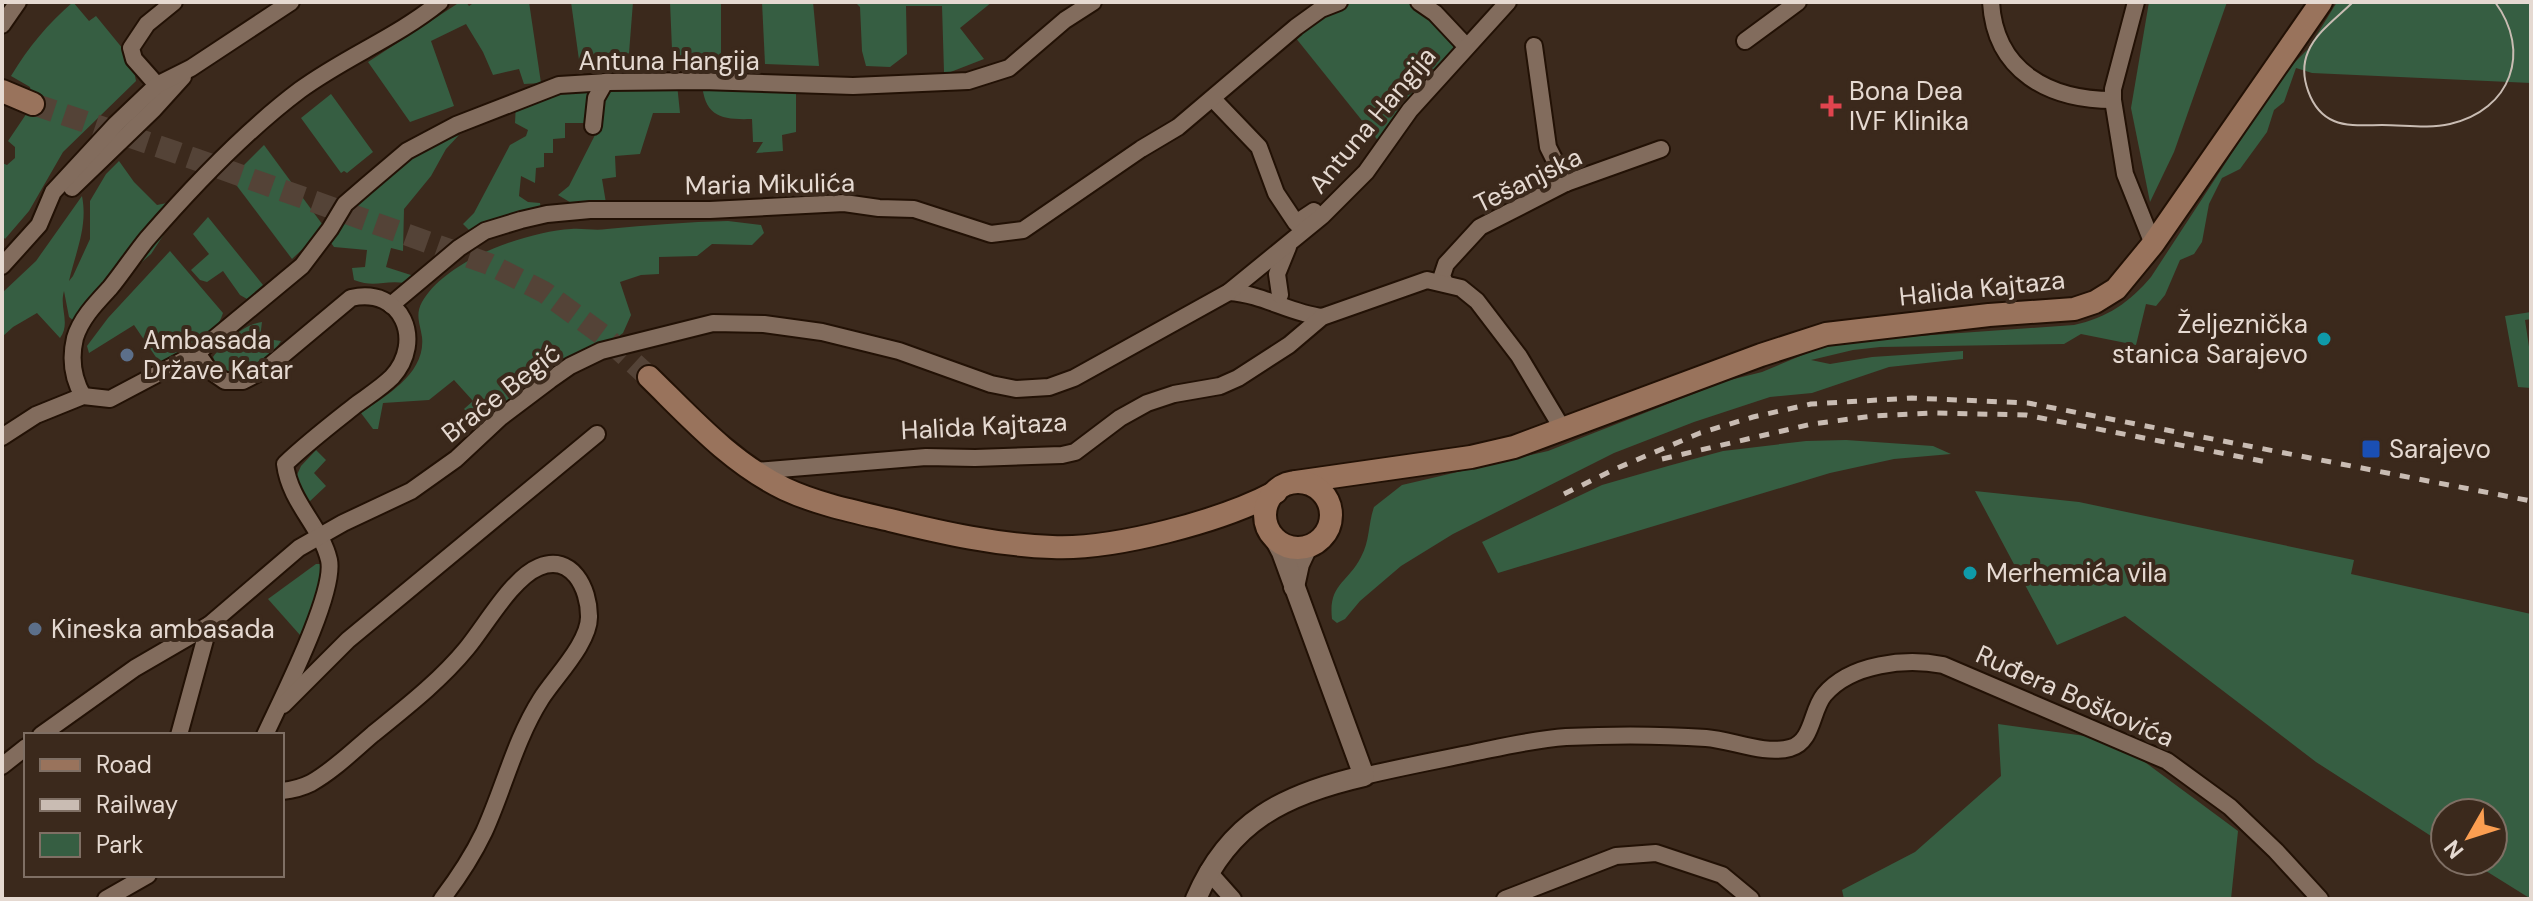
<svg xmlns="http://www.w3.org/2000/svg" width="2533" height="901" viewBox="0 0 2533 901" font-family="'DM Sans',sans-serif">
<rect width="100%" height="100%" fill="#3b291c"/>
<g fill="#365e42">
<path d="M73,2L89,21L96,16L132,60L136,81L63,152L29,211L5,239L2,235V163L7,165L15,158V147L8,141L33,104L30,87L11,76C29,46 47,25 73,2Z"/>
<path d="M460,2H466L469,6L475,2H529L541,83L524,84L519,69L493,75L483,52L466,24L431,41L454,106L410,122L368,62Z"/>
<path d="M571,2H633L628,66L580,67Z"/>
<path d="M670,2H738L721,3V62L679,61L678,74L673,73Z"/>
<path d="M762,2H813L819,66L765,64Z"/>
<path d="M855,2H992L960,28L984,59L948,73L944,72L942,6H906L907,54L890,67L866,66L862,51L860,7Z"/>
<path d="M1339,2H1416L1468,51L1384,148L1291,32Z"/>
<path d="M2149,2H2227L2174,152L2150,202L2131,108Z"/>
<path d="M2337,2H2531V83L2312,73L2296,68L2284,102L2274,110L2267,132L2240,169L2222,178L2209,204L2202,242L2194,254L2180,260L2165,295L2156,306L2146,304L2136,345L2081,334L2064,344L1880,347L1853,350L1811,360L1830,364L1872,357L1963,351V359L1889,367L1812,393L1770,397L1694,422L1614,453L1453,534L1401,566L1360,601L1345,619L1337,623L1332,619C1328,584 1348,583 1361,557C1370,541 1368,524 1374,507L1402,485L1548,451L1726,381L1762,372L1812,351L1848,341L2074,325C2107,318 2130,302 2151,277L2285,72L2308,49Z"/>
<path d="M608,82L677,84L680,113H653L640,154L615,156L616,177L602,179L606,203L573,204L558,195L569,186L595,135L599,107Z"/>
<path d="M702,82L796,86V132L782,135L783,151L756,153L763,142H753L752,119C722,120 704,117 702,82Z"/>
<path d="M591,83C588,97 592,108 591,123H565V138L553,139V153H544V167L536,168L535,183L521,176L519,196L528,202L540,203L542,215L472,233L463,224L474,213L510,145L526,136L528,130L515,123L516,102Z"/>
<path d="M331,94L373,152L347,173L344,171L341,173L301,118Z"/>
<path d="M459,135L446,149L431,176L404,209L403,251L391,248L386,267L414,276L405,283C383,280 375,288 354,280L352,268L365,267L367,250L334,247L329,240C363,191 403,157 459,135Z"/>
<path d="M264,145L325,228L292,259L231,178Z"/>
<path d="M119,161L134,182L157,205L167,203L170,225L151,254L74,321L69,317L64,291C59,308 71,323 60,338L37,313L13,327L2,337V293L36,261L82,196C88,226 76,251 69,281L73,276L90,239V201L106,174Z"/>
<path d="M208,217L263,285L247,299L240,295L223,271L207,282L200,280L191,270L209,254L193,234Z"/>
<path d="M728,221L761,225L764,233L752,245L712,244L697,256L659,257V274L641,275L620,282L631,315L623,333L615,339L569,357L503,411L488,415L491,419L483,427L464,409L473,401L454,380L429,400L383,403L378,429H373L361,413C387,395 426,373 422,337C420,323 415,315 422,302C446,260 525,232 571,229C583,228 595,231 607,229C647,225 688,222 728,221Z"/>
<path d="M170,251L223,313C215,339 185,354 162,366L134,325L89,353L87,346L108,318Z"/>
<path d="M2531,312V319L2525,320L2531,360V388L2518,387L2505,316Z"/>
<path d="M262,322L260,338L281,341C267,363 226,391 213,357C224,343 244,324 262,322Z"/>
<path d="M1846,440L1933,446L1951,454L1894,459L1830,473L1498,573L1482,542L1602,485L1668,466L1723,451L1806,441Z"/>
<path d="M316,450L326,460L314,473L326,486L309,502L296,477L301,466Z"/>
<path d="M1975,491L2079,502L2354,560L2351,574L2531,614V899L2470,861H2493V813H2445V845L2316,762L2125,616L2057,645Z"/>
<path d="M316,564H327L308,644L268,599Z"/>
<path d="M1998,724L2115,740L2238,831L2231,899H1844L1842,890L1915,852L2001,776Z"/>
</g>
<g fill="none" stroke-linecap="round" stroke-linejoin="round">
<path stroke="#544337" stroke-width="22" stroke-dasharray="22 11" stroke-linecap="butt" d="M33,104L175,152L489,264L544,292L604,336L649,377"/>
<g stroke="#221105" stroke-width="20">
<g id="minor">
<path d="M1419,2L1435,13L1466,46"/>
<path d="M1991,2C1995,72 2050,100 2113,100"/>
<path d="M2136,2L2113,89V100L2125,174L2153,244"/>
<path d="M2,25L18,2"/>
<path d="M1745,41L1798,2"/>
<path d="M1534,46L1548,147L1566,183"/>
<path d="M157,85L134,59L131,48L147,24L174,2"/>
<path d="M1213,99L1259,147L1276,193L1296,223L1314,211"/>
<path d="M593,126L596,98L605,82"/>
<path d="M72,188L154,109L183,77"/>
<path d="M2,266L39,225L53,192L116,124L157,85L191,68L291,2"/>
<path d="M1445,283L1442,276L1446,264L1480,227L1566,183L1661,149"/>
<path d="M1229,292C1263,294 1289,313 1322,317"/>
<path d="M1280,295L1277,274L1288,247"/>
<path d="M391,305L459,248L485,231L521,220L547,214L590,210H710L844,203L879,208L914,209L991,234L1023,230L1141,149L1178,127L1296,27L1321,9L1339,2"/>
<path d="M197,353L209,370L225,381H243L266,369L351,298C402,286 425,341 392,377C382,387 368,396 357,404C333,423 308,442 285,464C290,503 321,526 329,560C336,593 281,700 265,735"/>
<path d="M83,396C72,377 70,359 75,338C81,318 97,302 110,288C123,272 134,255 147,239C193,186 244,132 300,90C345,57 397,37 440,2"/>
<path d="M2,437L36,415L83,396L110,399L197,353L302,266L330,229L345,204L367,185L407,151L456,125L559,85L608,82L702,81L853,86L968,81L1009,68L1065,20L1093,2"/>
<path d="M755,471L926,457L975,458L1062,455L1075,452L1120,418L1147,403L1174,394L1220,386L1238,378L1289,345L1322,317L1427,280L1461,288L1477,301L1519,356L1562,428"/>
<path d="M283,705L348,640L597,434"/>
<path d="M41,735L135,668L209,625L299,548L343,523L411,491L456,459L501,417L550,380L570,366L601,351L713,323L764,324L822,332L899,351L991,384L1016,389L1049,387L1074,378L1229,292L1322,216L1366,172L1410,110L1508,2"/>
<path d="M179,735L209,625"/>
<path d="M2,766L26,747"/>
<path d="M1364,776C1401,767 1439,760 1477,752C1506,746 1536,739 1566,737C1608,735 1664,735 1706,738C1732,740 1764,755 1790,748C1813,742 1811,711 1824,695C1851,663 1906,658 1943,665L2167,761L2230,807L2276,851L2320,899"/>
<path d="M282,791C292,790 303,787 311,783C334,770 353,751 373,734C405,708 440,681 467,648C486,625 512,578 539,567C572,553 589,589 589,616C590,642 555,677 541,699C515,740 504,788 484,832C472,857 458,878 442,899"/>
<path d="M1208,871L1233,899"/>
<path d="M106,899L148,875"/>
<path d="M1505,899L1616,856L1656,853L1722,875L1751,899"/>
</g>
</g>
<g stroke="#221105" stroke-width="24">
<g id="tertiary">
<path d="M1294,587L1299,564L1307,547"/>
<path d="M1196,899C1229,821 1285,794 1364,776L1282,552L1274,537"/>
</g>
</g>
<g stroke="#221105" stroke-width="26">
<g id="secondary">
<path d="M2,91L33,104"/>
<path d="M649,377C691,418 731,463 785,489C817,504 856,512 890,520C943,533 997,545 1052,547C1113,550 1222,521 1276,492"/>
<path d="M1296,482L1471,457L1514,447L1761,355L1826,334L1989,315L2074,309L2095,302L2116,289L2153,244L2321,2"/>
<circle cx="1298" cy="515" r="33"/>
</g>
</g>
<use href="#minor" stroke="#826c5d" stroke-width="16"/>
<use href="#tertiary" stroke="#826c5d" stroke-width="20"/>
<use href="#secondary" stroke="#99735c" stroke-width="22"/>
<path stroke="#c9bcb3" stroke-width="2" d="M2353,2C2338,17 2316,32 2308,52C2298,75 2310,111 2334,121C2348,127 2367,125 2382,125C2405,125 2428,129 2450,124C2511,110 2532,52 2495,2"/>
<g stroke="#c9bcb3" stroke-width="5" stroke-dasharray="10 10" stroke-linecap="butt">
<path d="M1662,459L1812,424L1873,416L1935,413L2026,415L2272,463"/>
<path d="M1564,494L1615,469L1700,433L1753,417L1811,404L1912,398L2028,403L2531,501"/>
</g>
</g>
<path fill="#e0444e" stroke="#3b291c" stroke-width="3" d="M1827 94h8v8h8v8h-8v8h-8v-8h-8v-8h8z"/>
<g fill="#0f9aa8" stroke="#3b291c" stroke-width="3">
<circle cx="2324" cy="339" r="8"/>
<circle cx="1970" cy="573" r="8"/>
</g>
<g fill="#5c6f8a" stroke="#3b291c" stroke-width="3">
<circle cx="127" cy="355" r="8"/>
<circle cx="35" cy="629" r="8"/>
</g>
<rect fill="#1a4fb4" stroke="#3b291c" stroke-width="3" x="2361" y="439" width="20" height="20" rx="4"/>
<g text-anchor="middle" stroke-width="8" stroke-linejoin="round" paint-order="stroke">
<g font-size="26" fill="#e5d9d1" stroke="#3b291c">
<text x="669" y="70">Antuna Hangija</text>
<text transform="translate(1372 120) rotate(-50)" y="9">Antuna Hangija</text>
<text transform="translate(1528 180) rotate(-26)" y="9">Tešanjska</text>
<text transform="translate(770 184) rotate(-1)" y="9">Maria Mikulića</text>
<text transform="translate(1982 288) rotate(-6)" y="9">Halida Kajtaza</text>
<text transform="translate(501 393) rotate(-38)" y="9">Braće Begić</text>
<text transform="translate(984 426) rotate(-3)" y="9">Halida Kajtaza</text>
<text transform="translate(2075 696) rotate(24)" y="9">Ruđera Boškovića</text>
</g>
<g font-size="26" fill="#e5d9d1" stroke="#3b291c" text-anchor="start">
<text x="1849" y="100">Bona Dea<tspan x="1849" dy="30">IVF Klinika</tspan></text>
<text x="2308" y="333" text-anchor="end">Željeznička<tspan x="2308" dy="30">stanica Sarajevo</tspan></text>
<text x="143" y="349">Ambasada<tspan x="143" dy="30">Države Katar</tspan></text>
<text x="2389" y="458">Sarajevo</text>
<text x="1986" y="582">Merhemića vila</text>
<text x="51" y="638">Kineska ambasada</text>
</g>
</g>
<rect width="2533" height="901" fill="none" stroke="#e5d9d1" stroke-width="8"/>
<rect x="24" y="733" width="260" height="144" fill="#3b291c" stroke="#7f6f64" stroke-width="2"/>
<rect x="40" y="759" width="40" height="12" fill="#99735c" stroke="#7f6f64" stroke-width="2"/>
<text x="96" y="773" font-size="24" fill="#e5d9d1">Road</text>
<rect x="40" y="799" width="40" height="12" fill="#c9bcb3" stroke="#7f6f64" stroke-width="2"/>
<text x="96" y="813" font-size="24" fill="#e5d9d1">Railway</text>
<rect x="40" y="833" width="40" height="24" fill="#365e42" stroke="#7f6f64" stroke-width="2"/>
<text x="96" y="853" font-size="24" fill="#e5d9d1">Park</text>
<g transform="translate(2469 837) rotate(231)"><circle r="38" fill="#3b291c" stroke="#7f6f64" stroke-width="2"/>
<path d="M0-6L14 30L0 20L-14 30Z" fill="#fb9e51"/>
<text y="-12" font-size="22" font-weight="bold" text-anchor="middle" fill="#e5d9d1">N</text>
</g>
</svg>
